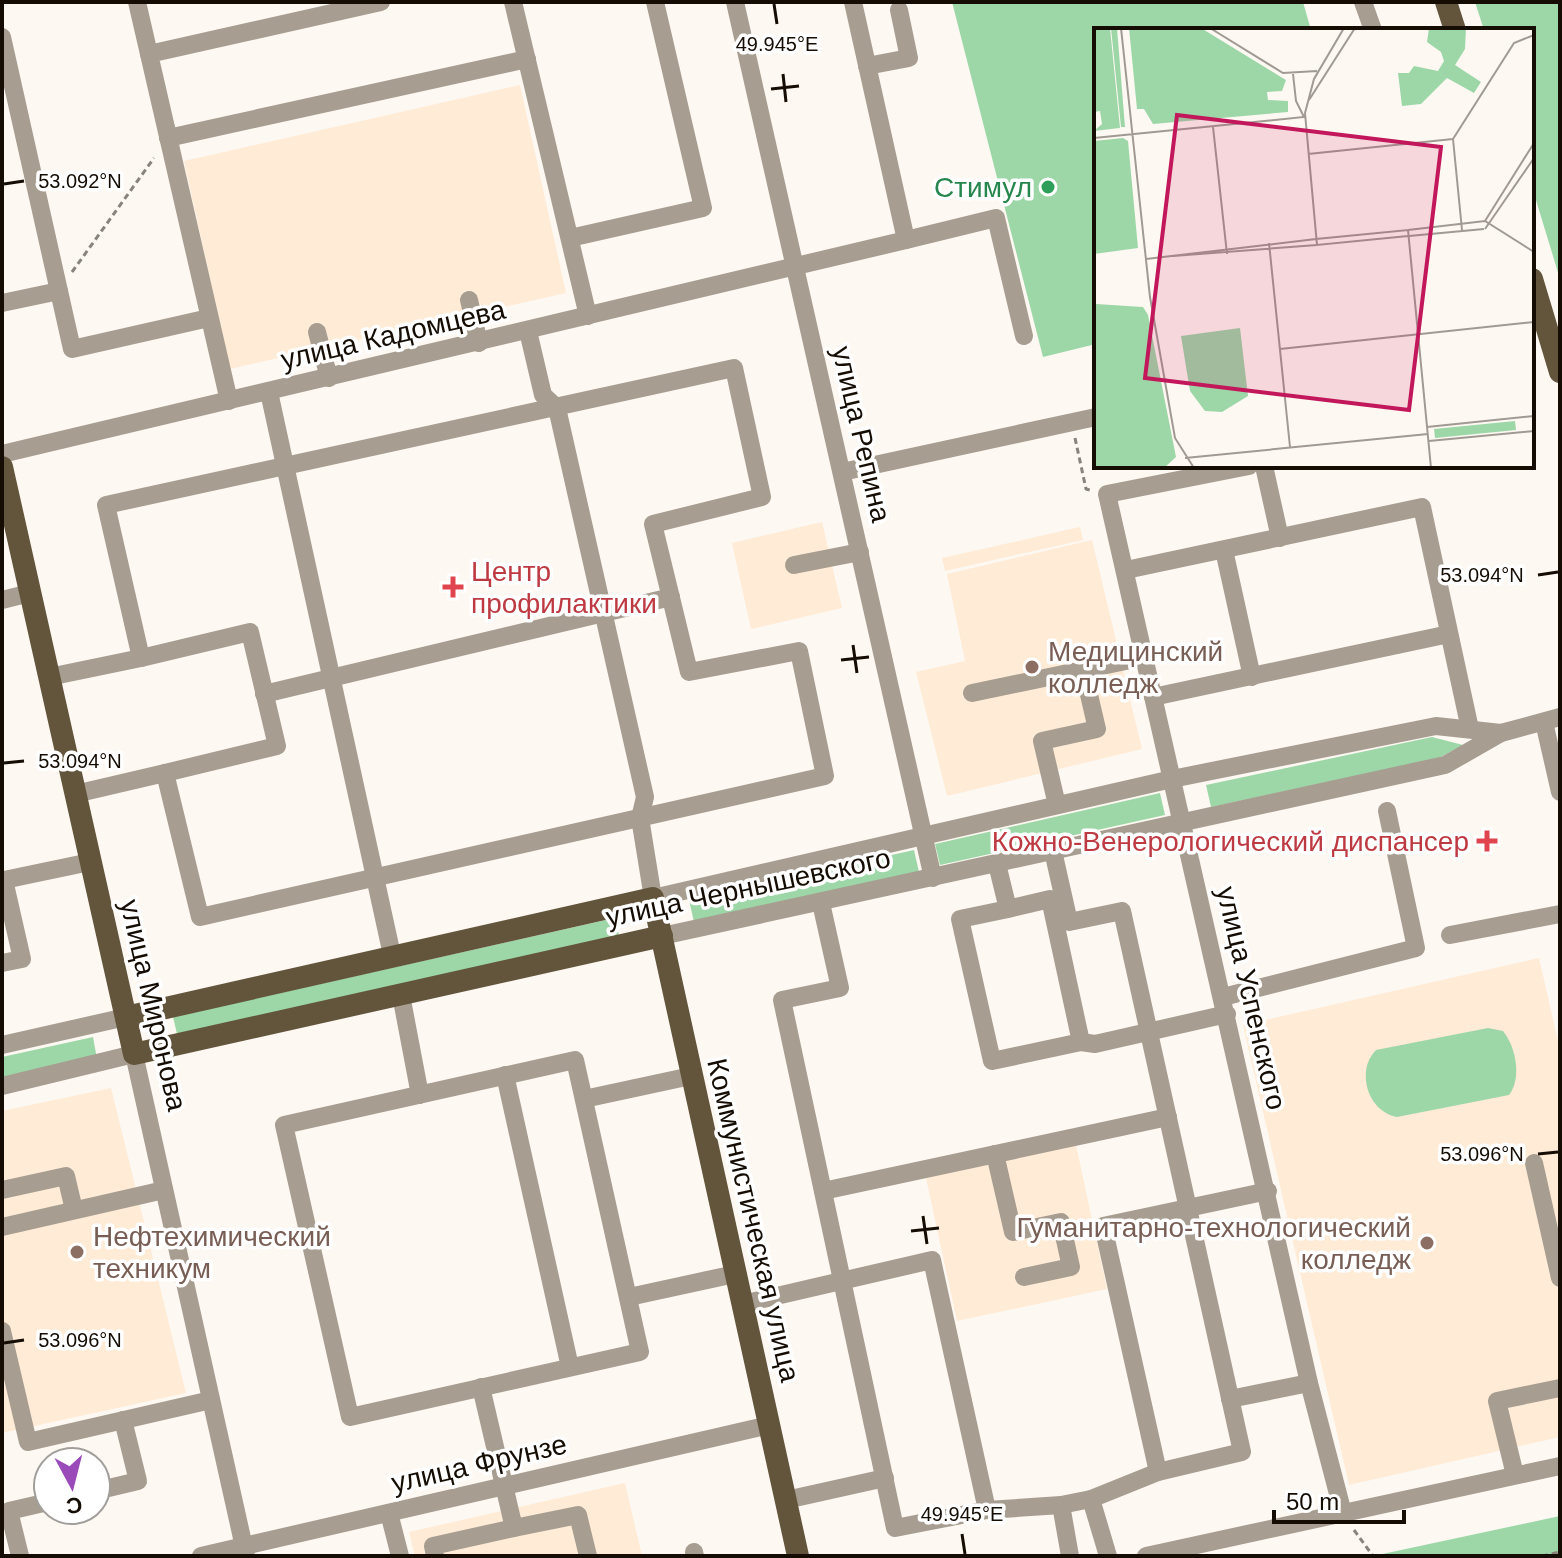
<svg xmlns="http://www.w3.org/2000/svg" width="1562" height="1558" viewBox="0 0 1562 1558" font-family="Arial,sans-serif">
<rect width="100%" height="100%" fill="#fef8f2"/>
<g fill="#ffebd6">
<path d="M520,85L566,293L230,369L184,161Z"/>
<path d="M822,522L842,608L751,629L732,543Z"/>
<path d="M1080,527L1083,540L945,571L942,558Z"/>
<path d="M1092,540L1142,749L947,796L916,672L965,661L947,574Z"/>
<path d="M1539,958L1560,1050V1437L1349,1485L1243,1025Z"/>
<path d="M111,1088L186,1393L2,1433V1111Z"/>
<path d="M1076,1145L1107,1289L957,1321L926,1178Z"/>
<path d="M625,1483L642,1556H415L409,1532Z"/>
</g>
<g fill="#9dd7a8">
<path d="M952,2H1303L1311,30H1096V344L1043,357Z"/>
<path d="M1475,2H1560V279L1532,187V30H1484Z"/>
<path d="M1432,737L1463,745L1437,759L1211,807L1206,785Z"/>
<path d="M1160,793L1165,815L940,865L935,844Z"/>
<path d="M914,850L919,872L694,922L689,900Z"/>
<path d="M615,918L620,940L178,1038L173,1017Z"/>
<path d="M1488,1028L1503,1031C1516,1047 1522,1078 1509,1095L1397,1117C1368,1112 1355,1071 1376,1050Z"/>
<path d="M93,1037L97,1059L2,1080V1057Z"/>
<path d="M1560,1516V1556H1373Z"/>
</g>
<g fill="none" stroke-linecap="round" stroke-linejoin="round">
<g stroke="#8a837c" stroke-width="3" stroke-dasharray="6 4" stroke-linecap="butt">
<path d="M72,272L154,158"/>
<path d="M1075,438L1086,489L1090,490"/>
<path d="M1354,1530L1373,1556"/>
<path d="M1542,1556L1560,1552"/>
</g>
<g stroke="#a79e91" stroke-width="18">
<path d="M137,2L149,54"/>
<path d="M513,2L588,316"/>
<path d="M735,2L933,878"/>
<path d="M1363,2L1373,30"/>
<path d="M2,37L72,349L209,318"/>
<path d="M867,66L909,58L899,10"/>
<path d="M168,138L527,59"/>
<path d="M570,238L703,208L655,2"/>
<path d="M906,240L996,218L1024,336"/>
<path d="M469,300L479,343"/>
<path d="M2,303L59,291"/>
<path d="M528,331L543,395L557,408L645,797L640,818L653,898L1172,779L1436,726L1501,733"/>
<path d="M317,332L329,378"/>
<path d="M269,392L392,955"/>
<path d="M229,401L149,54L381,2"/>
<path d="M2,454L906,240L853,2"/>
<path d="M1249,466L1107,494L1309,1383L1343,1513"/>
<path d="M1264,466L1280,538"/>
<path d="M842,472L1096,417"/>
<path d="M1224,550L1252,677"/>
<path d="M794,565L860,552"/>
<path d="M1126,570L1422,507L1470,729"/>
<path d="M2,600L30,593"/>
<path d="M141,658L250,632L277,746L165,773"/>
<path d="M49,677L141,658L106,505L734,368L762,497L653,524L689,672L799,651L825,776L200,917L165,773L75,794"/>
<path d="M972,693L1145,657"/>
<path d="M264,694L671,597"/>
<path d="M1153,697L1449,634"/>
<path d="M1544,722L1560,792"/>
<path d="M1057,805L1042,741L1097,729L1083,669"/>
<path d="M997,864L1008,909L960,919L992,1061L1081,1042L1050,899L1008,909"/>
<path d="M821,903L840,988L782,1000L895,1528L987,1510L1061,1505L1091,1499L1158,1472L1242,1452L1122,911L1069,922L1053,851"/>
<path d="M1450,935L1560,914"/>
<path d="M662,936L1445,765L1501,733L1560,717"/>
<path d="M2,963L22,959L4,880L90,862"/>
<path d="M401,995L420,1095"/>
<path d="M1223,997L1416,948L1387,811"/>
<path d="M1081,1042L1095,1044L1227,1014"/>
<path d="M2,1045L126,1017"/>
<path d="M575,1060L640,1352L350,1417L284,1125Z"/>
<path d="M505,1075L570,1367"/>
<path d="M2,1086L134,1054L246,1556"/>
<path d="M584,1099L691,1076"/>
<path d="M995,1154L1013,1232L1061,1222L1071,1267L1024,1277"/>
<path d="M1534,1163L1560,1278"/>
<path d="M2,1190L66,1176L74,1210"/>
<path d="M823,1191L1168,1117"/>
<path d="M2,1227L164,1190"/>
<path d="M629,1297L735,1274"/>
<path d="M742,1304L932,1260L987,1510"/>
<path d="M2,1331L28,1442L211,1400"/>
<path d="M481,1387L514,1528L578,1515L588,1556"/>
<path d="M1230,1399L1309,1383"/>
<path d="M1158,1472L1103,1226L1268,1191"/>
<path d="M1515,1475L1497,1401L1560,1388"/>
<path d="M96,1491L138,1481L123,1420"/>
<path d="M1091,1499L1108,1556"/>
<path d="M786,1500L885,1478"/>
<path d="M1061,1505L1070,1556"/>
<path d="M389,1513L400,1556"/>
<path d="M694,1552L695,1556"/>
<path d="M20,1556L9,1511L48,1502"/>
<path d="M201,1556L769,1425"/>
<path d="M435,1556L433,1546L514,1528"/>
<path d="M1146,1556L1560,1466"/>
</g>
<g stroke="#63553c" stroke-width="22">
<path d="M1446,2L1455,30"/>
<path d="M1532,279L1560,372"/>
<path d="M2,467L134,1054L662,936"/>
<path d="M126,1017L653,898L798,1556"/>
</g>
</g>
<path fill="none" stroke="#150c04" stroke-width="3" d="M774,4L777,24M783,74L786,102M771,89L799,86M4,184L24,181M1538,575L1558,572M853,645L857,673M841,660L869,657M4,763L24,761M1538,1154L1558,1152M923,1216L927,1244M911,1231L939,1228M4,1343L24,1340M962,1534L965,1554"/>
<circle fill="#2e9e5b" stroke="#fff" stroke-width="3" cx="1048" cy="187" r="8"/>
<g fill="#e0444e" stroke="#fff" stroke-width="3">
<path d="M449 575h8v8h8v8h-8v8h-8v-8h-8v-8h8z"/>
<path d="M1483 829h8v8h8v8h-8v8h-8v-8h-8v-8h8z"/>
</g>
<g fill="#8d6e63" stroke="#fff" stroke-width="3">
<circle cx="1032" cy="667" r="8"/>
<circle cx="1427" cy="1243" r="8"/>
<circle cx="77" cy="1252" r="8"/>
</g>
<g text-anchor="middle" stroke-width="7" stroke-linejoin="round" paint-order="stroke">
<g font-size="28" fill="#27864d" stroke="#fff" text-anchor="end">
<text x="1032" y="197">Стимул</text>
</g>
<g font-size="28" fill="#150c04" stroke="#fff">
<text transform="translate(393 334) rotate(-13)" y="10">улица Кадомцева</text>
<text transform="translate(862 434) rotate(77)" y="10">улица Репина</text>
<text transform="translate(748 887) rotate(-12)" y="10">улица Чернышевского</text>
<text transform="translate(1252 998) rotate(77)" y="10">улица Успенского</text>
<text transform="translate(154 1005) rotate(77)" y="10">улица Миронова</text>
<text transform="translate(754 1220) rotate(77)" y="10">Коммунистическая улица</text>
<text transform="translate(479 1463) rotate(-13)" y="10">улица Фрунзе</text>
</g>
<g font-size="28" fill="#be3a42" stroke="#fff" text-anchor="start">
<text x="471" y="581">Центр<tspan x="471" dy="32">профилактики</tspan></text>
<text x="1469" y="851" text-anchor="end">Кожно-Венерологический диспансер</text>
</g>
<g font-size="28" fill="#785e54" stroke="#fff" text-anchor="start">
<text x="1048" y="661">Медицинский<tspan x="1048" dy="32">колледж</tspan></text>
<text x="1411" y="1237" text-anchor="end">Гуманитарно-технологический<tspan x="1411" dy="32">колледж</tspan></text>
<text x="93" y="1246">Нефтехимический<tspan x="93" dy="32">техникум</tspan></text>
</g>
</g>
<g transform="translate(1094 28)">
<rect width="440" height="440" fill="#fef8f2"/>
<path d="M0,0H16L26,100L0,103L8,96L6,83L0,84ZM17,0H23L31,99H27ZM35,0H107L192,52L188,63L173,64L174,72L194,73V84L59,96L50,81H43ZM335,0H372L371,21L361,37L387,54L380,65L353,50L327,76L308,78L304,45H315L320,38L344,43L350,33L347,24L333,14ZM29,110L34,113L44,220L0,226V113ZM0,261L2,276L49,279L54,287L82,429L70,440H0ZM146,300L154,368L128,384L111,383L96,363L87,308ZM421,393L422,402L341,410L340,401Z" fill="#9dd7a8"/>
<path fill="none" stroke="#a19a93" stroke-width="2" d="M27,0L56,269L81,410L100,440M116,0L189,45L223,43M250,0L220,51L211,85L223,217L314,208M215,72L261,0M119,99L133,226M0,110L210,89L202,73L199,46M359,111L420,15L440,7M359,111L368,202M214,126L359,111M391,193L440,115M391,201L440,130M314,202L391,193L440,224M315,208L390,201M222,211L314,202L337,440M175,215L196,419M79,228L223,217M52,231L222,211M186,321L440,294M333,399L440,388M335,413L440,403M91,430L334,406"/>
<path fill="#c2185b" fill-opacity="0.15" stroke="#c2185b" stroke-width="4" d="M83,87L347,119L315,382L51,350Z"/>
<rect width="440" height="440" fill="none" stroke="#150c04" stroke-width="4"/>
</g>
<g font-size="20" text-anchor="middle" fill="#150c04" stroke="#fff" stroke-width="7" stroke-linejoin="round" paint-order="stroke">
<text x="777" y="51">49.945°E</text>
<text x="80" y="188">53.092°N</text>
<text x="1482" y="582">53.094°N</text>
<text x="80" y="768">53.094°N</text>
<text x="1482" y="1161">53.096°N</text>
<text x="80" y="1347">53.096°N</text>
<text x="962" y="1521">49.945°E</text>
</g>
<rect width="1562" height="1558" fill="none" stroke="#150c04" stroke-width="8"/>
<g transform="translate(72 1486) rotate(173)"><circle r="38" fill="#ffffff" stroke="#a19e9b" stroke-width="2"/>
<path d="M0-6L14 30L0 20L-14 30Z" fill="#9b4aba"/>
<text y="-12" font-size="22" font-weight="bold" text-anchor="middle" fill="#150c04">С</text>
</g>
<path d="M1274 1510v12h130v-12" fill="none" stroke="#150c04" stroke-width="4"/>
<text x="1286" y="1510" font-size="24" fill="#150c04" stroke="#ffffff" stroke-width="6" paint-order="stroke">50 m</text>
</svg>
